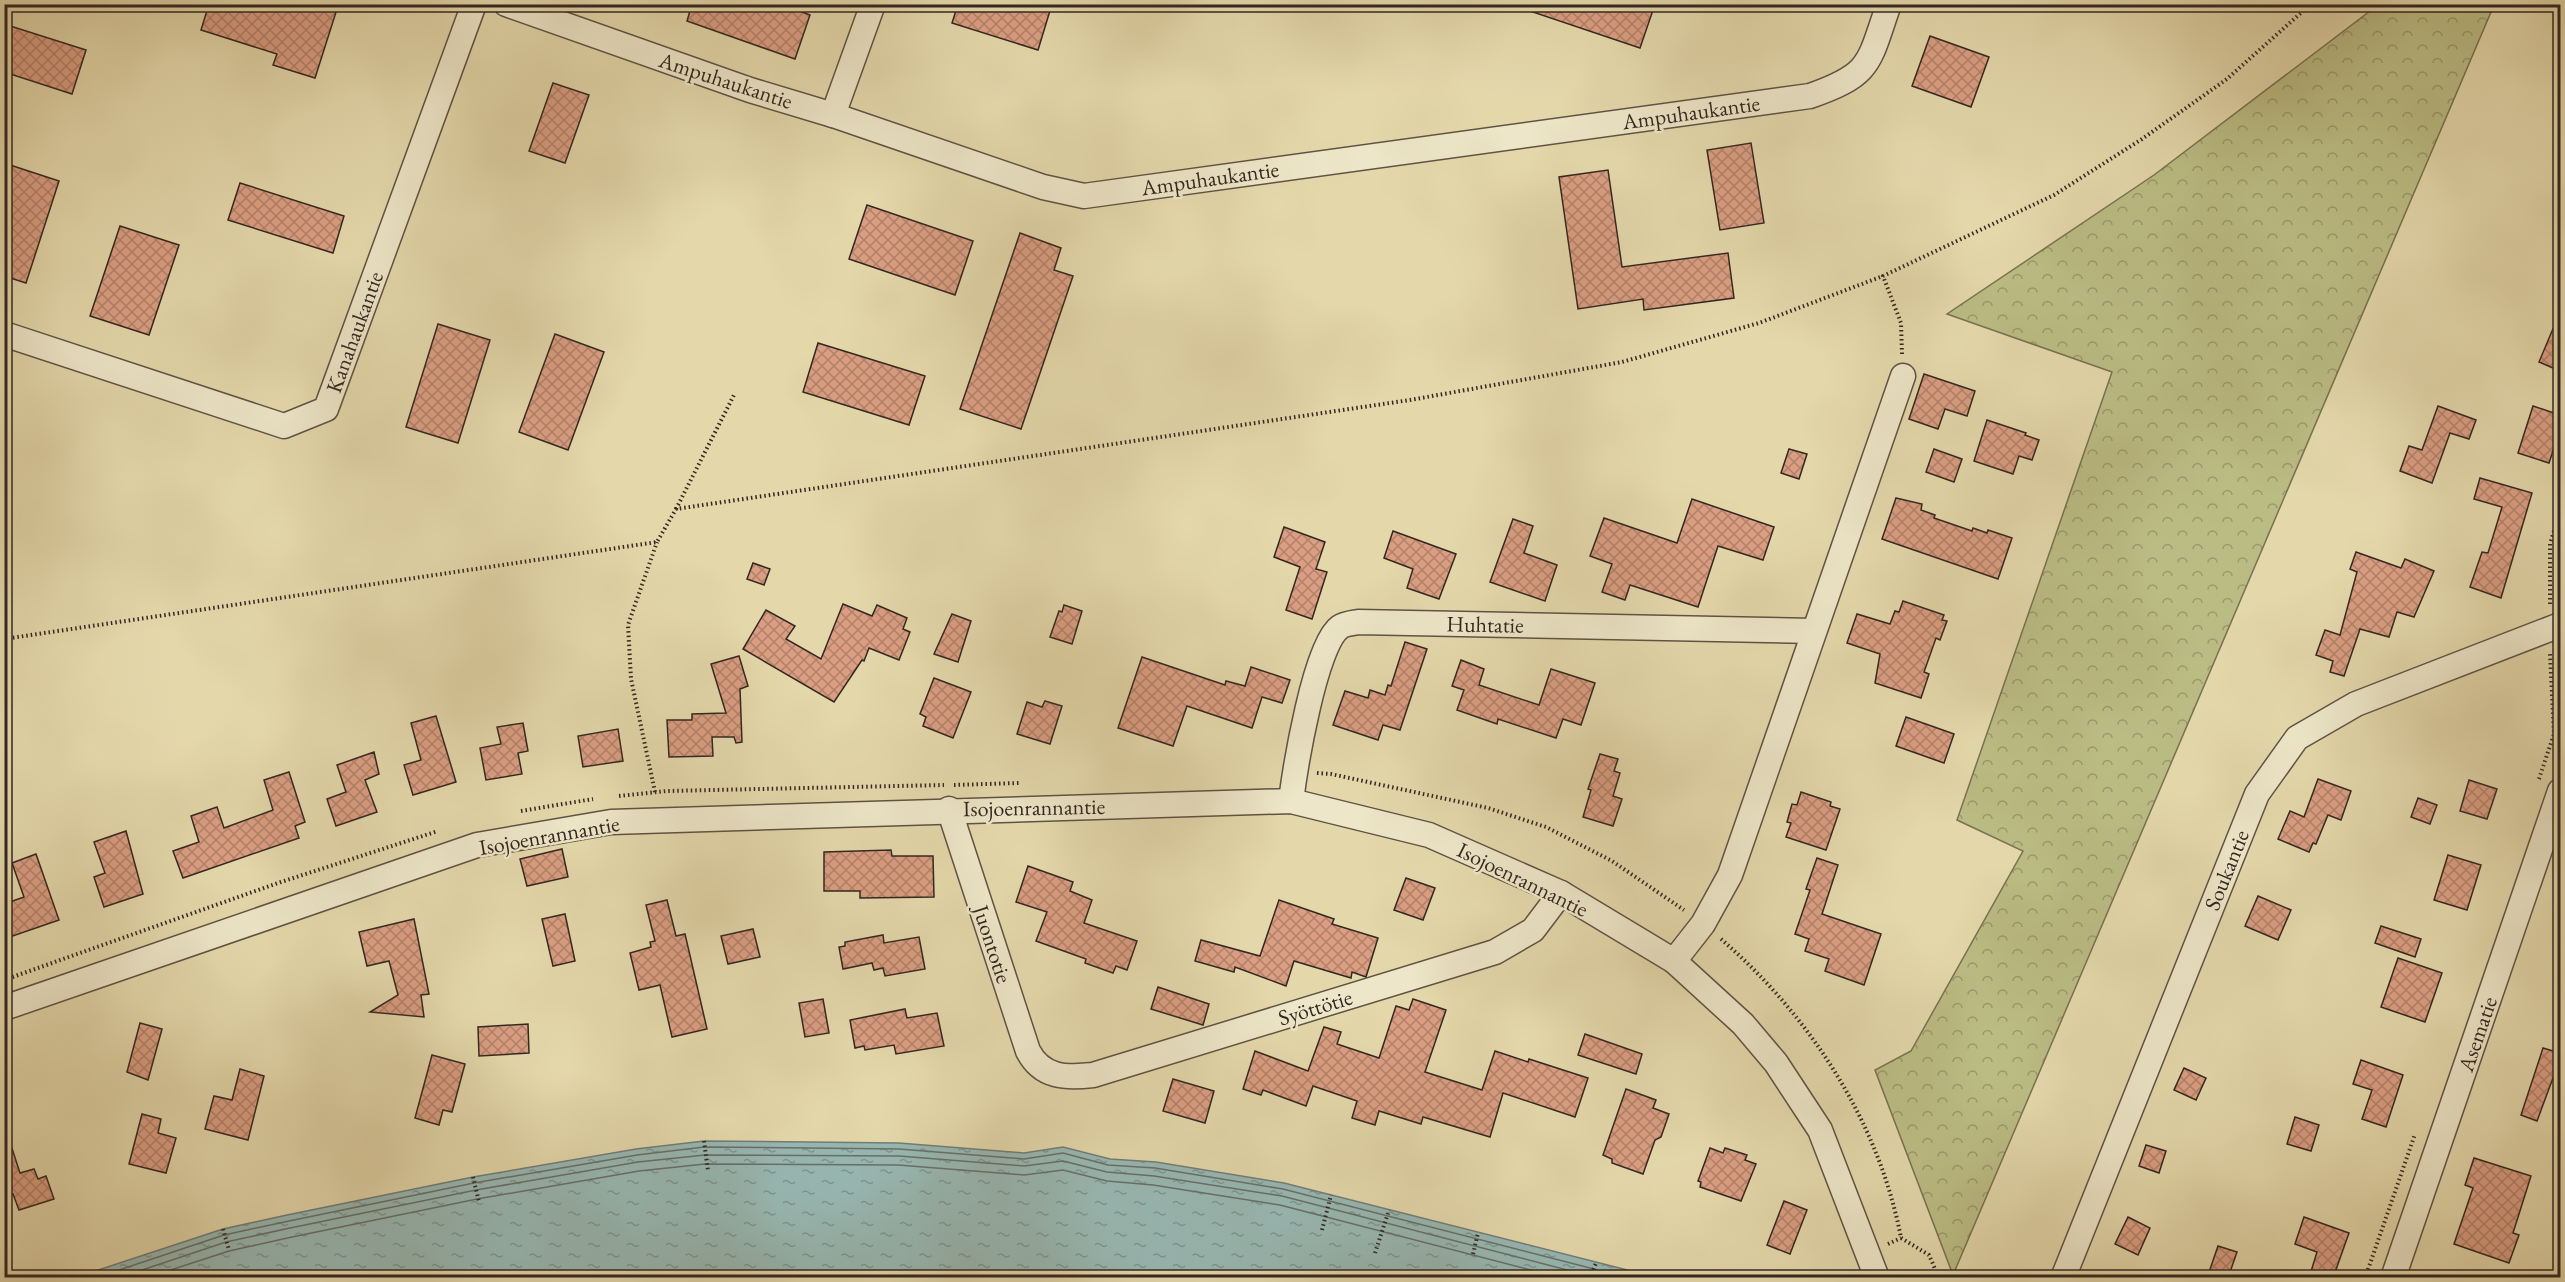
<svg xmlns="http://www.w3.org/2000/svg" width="2565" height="1282" viewBox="0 0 2565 1282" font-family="'EB Garamond',serif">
<defs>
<pattern id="forest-crowns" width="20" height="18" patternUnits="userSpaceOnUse" patternTransform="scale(1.5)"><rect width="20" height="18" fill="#bbbc84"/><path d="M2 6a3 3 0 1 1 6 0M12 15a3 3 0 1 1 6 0" fill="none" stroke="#99996c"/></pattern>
<pattern id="water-ripples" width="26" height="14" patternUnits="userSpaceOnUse" patternTransform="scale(1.5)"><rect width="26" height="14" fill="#98b8b3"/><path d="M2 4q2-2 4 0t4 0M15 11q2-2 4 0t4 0" fill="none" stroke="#7d9691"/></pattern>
<pattern id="building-cross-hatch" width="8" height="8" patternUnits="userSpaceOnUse" patternTransform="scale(1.5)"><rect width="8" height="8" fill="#db9e82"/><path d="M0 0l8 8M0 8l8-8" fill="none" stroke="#b2816a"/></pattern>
</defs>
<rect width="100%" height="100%" fill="#e4d8ab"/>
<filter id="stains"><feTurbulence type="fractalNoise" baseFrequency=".00333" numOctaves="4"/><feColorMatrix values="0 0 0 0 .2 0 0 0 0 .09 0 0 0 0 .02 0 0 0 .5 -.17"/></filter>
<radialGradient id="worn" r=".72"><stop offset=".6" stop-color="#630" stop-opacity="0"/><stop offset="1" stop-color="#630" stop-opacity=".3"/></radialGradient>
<path fill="url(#forest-crowns)" stroke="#777252" stroke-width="1.5" d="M2378,5H2494L1953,1275L1875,1070L1911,1051L2023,851L1957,820L2112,372L1947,314L2154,175Z"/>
<path fill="url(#water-ripples)" stroke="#707e79" stroke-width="1.5" d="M704,1141L899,1143L1024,1153L1063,1147L1110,1159L1156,1162L1284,1183L1655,1277H77L223,1229L287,1215L473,1177L636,1149Z"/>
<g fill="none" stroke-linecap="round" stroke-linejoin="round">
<g stroke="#66706a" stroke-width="1.5">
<path d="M95,1278L224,1235L289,1221L474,1183L637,1155L704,1147L899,1149L1024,1159L1063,1153L1108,1165L1155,1168L1283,1189L1629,1278"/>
<path d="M118,1278L226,1242L290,1228L476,1190L638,1162L705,1155L899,1156L1024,1166L1063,1161L1107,1172L1154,1176L1282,1196L1598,1278"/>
<path d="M146,1278L229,1251L292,1237L477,1199L639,1171L705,1164L898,1165L1024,1175L1063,1170L1107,1181L1153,1185L1280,1205L1562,1278"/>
</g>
</g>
<g fill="url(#building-cross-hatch)" stroke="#332721" stroke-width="1.5">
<path d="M209,4H324L337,9L315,78L273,65L277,54L201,30Z"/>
<path d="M692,4H781L810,15L795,59L687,21Z"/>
<path d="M958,4H1052L1038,50L952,23Z"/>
<path d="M1522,4H1638L1653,10L1640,48L1521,8Z"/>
<path d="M4,24L86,50L72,94L4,72Z"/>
<path d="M1930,36L1989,57L1971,107L1912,86Z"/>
<path d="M553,83L589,95L565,163L529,151Z"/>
<path d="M1751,143L1764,223L1720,230L1707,150Z"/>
<path d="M4,163L59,181L26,283L4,276Z"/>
<path d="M1608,170L1622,267L1728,253L1734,298L1644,310L1643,299L1578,309L1559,177Z"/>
<path d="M240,183L344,216L333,253L228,220Z"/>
<path d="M867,205L973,241L955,295L849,259Z"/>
<path d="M120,226L179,245L149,335L90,316Z"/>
<path d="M1020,233L1061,248L1054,270L1073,276L1021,429L960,409Z"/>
<path d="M2560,312V371L2539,362Z"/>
<path d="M438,324L490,340L458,443L406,427Z"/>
<path d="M555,334L604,352L568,450L519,432Z"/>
<path d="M818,343L925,376L909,425L803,392Z"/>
<path d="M1924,374L1975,391L1967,416L1945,409L1938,429L1909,419Z"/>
<path d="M2438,406L2476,420L2469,439L2450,433L2432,483L2400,471L2409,446L2422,450Z"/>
<path d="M2533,406L2560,415V430L2549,463L2518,453Z"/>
<path d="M1987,420L2026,433L2025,435L2039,440L2032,460L2019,456L2013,474L1974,461Z"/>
<path d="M1789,449L1807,454L1799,479L1781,473Z"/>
<path d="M1934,449L1962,459L1954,482L1926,472Z"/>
<path d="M2480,478L2532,493L2501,598L2470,587L2482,552L2488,553L2502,507L2474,499Z"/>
<path d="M1896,498L1922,504L1921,510L1935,515L1934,518L1972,531L1973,528L1987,533L1988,530L2012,538L1998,579L1882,539Z"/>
<path d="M1692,499L1774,527L1763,560L1718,546L1698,607L1630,585L1625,600L1602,592L1612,564L1590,556L1604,518L1677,543Z"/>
<path d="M1513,519L1533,526L1524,553L1557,565L1545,601L1490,582Z"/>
<path d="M1284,527L1325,542L1316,569L1327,572L1312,619L1286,610L1300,567L1274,557Z"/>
<path d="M1393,531L1456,554L1439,599L1407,588L1413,569L1384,558Z"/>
<path d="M2356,552L2401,568L2405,559L2434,571L2414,617L2397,612L2389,637L2360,629L2344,676L2330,672L2333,661L2316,655L2325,630L2340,635L2357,572L2350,569Z"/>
<path d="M753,563L770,569L764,585L747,579Z"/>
<path d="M1903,601L1944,615L1942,620L1947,621L1940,640L1936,638L1924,672L1929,674L1921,698L1875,683L1880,654L1847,643L1857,614L1890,624L1895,611L1899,612Z"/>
<path d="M843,604L872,616L877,605L907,618L903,629L910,632L899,660L869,648L864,661L862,660L834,702L743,649L766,610L795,626L786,639L821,659Z"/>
<path d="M1064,605L1082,611L1072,644L1050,637L1059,611L1062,612Z"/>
<path d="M952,614L971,621L958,662L934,654Z"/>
<path d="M1405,642L1427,649L1400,730L1383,725L1378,740L1333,725L1345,691L1368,698L1370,690L1385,695L1388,685L1391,686Z"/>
<path d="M739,656L748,686L740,689L742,742L736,743L734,737H712L713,756L669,757L667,720H692V714L726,713L711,664Z"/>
<path d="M1142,657L1225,685L1226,681L1245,686L1251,667L1290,680L1282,703L1262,697L1252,728L1187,706L1173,746L1118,728Z"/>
<path d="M1461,660L1484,669L1479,685L1539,705L1551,669L1595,683L1581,725L1563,719L1556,738L1498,719L1497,724L1457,710L1464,690L1452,686Z"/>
<path d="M934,678L971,692L953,738L923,726L926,717L920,714Z"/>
<path d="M1045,701L1062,706L1050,744L1017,734L1027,702L1042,707Z"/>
<path d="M436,716L456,782L413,795L404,765L421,760L411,723Z"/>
<path d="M1906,717L1954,734L1944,763L1896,746Z"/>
<path d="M523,723L528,751L518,753L522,774L486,780L480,748L501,744L497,727Z"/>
<path d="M618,729L623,761L583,767L578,736Z"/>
<path d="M374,752L379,774L365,780L377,812L336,826L327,799L346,792L337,765Z"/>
<path d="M1600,754L1618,759L1614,771L1620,773L1613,796L1622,799L1613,826L1583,817L1591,790L1588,789Z"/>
<path d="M289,772L305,822L295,826L299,838L183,878L173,851L199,842L191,816L217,807L224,828L273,810L264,780Z"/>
<path d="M2318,779L2351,791L2341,820L2328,815L2316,844L2313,843L2309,852L2278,839L2290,811L2304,817Z"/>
<path d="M2469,780L2497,789L2487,819L2460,811Z"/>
<path d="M1801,792L1831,802L1830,806L1840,809L1826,850L1786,837L1791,823L1787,822L1792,804L1797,805Z"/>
<path d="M2418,798L2437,805L2430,824L2411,817Z"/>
<path d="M126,831L143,894L104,907L94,877L105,873L94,842Z"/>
<path d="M562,849L568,877L527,886L520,859Z"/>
<path d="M891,850L892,856H933L934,897L860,898V891H824V852Z"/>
<path d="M36,854L59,920L4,939V904L24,897L12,863Z"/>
<path d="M2448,855L2481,865L2467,910L2434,900Z"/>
<path d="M1817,858L1838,865L1822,914L1881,934L1864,985L1825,971L1829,959L1805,951L1809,939L1795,934L1810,890L1806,889Z"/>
<path d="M1028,866L1073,882L1070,891L1092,900L1084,923L1137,941L1127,970L1116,966L1113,973L1085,963L1086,959L1036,941L1047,912L1016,902Z"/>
<path d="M1406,878L1435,888L1423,920L1394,910Z"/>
<path d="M2258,896L2291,910L2278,940L2245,926Z"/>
<path d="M667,900L676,936L685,934L707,1029L672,1037L660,985L639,990L630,953L651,947L650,942L655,941L646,905Z"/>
<path d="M1279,900L1334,919L1332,924L1378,938L1366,977L1352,972L1351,978L1294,961L1286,986L1235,967L1234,972L1195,961L1201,940L1260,956Z"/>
<path d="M565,914L575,961L553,966L542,919Z"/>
<path d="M414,919L429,994L421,995L424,1017L370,1012L398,995L389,961L367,966L359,932Z"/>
<path d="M2381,926L2421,939L2415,957L2375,943Z"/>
<path d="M753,929L760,957L728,964L721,936Z"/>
<path d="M883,935L884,943L919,937L925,969L885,976L883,968L874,970L872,963L843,969L839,947L845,946V942Z"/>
<path d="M2398,958L2442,973L2425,1022L2381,1007Z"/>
<path d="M1158,987L1209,1004L1203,1025L1151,1009Z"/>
<path d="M823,999L829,1033L805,1037L799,1003Z"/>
<path d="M1413,999L1446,1010L1425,1072L1482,1090L1495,1051L1528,1062L1529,1059L1588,1078L1575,1117L1503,1093L1490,1137L1423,1117L1421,1124L1379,1111L1375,1125L1352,1118L1357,1101L1313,1086L1306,1106L1263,1090L1261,1095L1243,1089L1255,1051L1308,1071L1324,1027L1341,1032L1337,1044L1379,1058L1396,1006L1409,1010Z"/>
<path d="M905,1009L907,1018L937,1013L944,1046L896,1054L894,1045L865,1050L864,1046L855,1048L850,1020Z"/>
<path d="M140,1023L162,1029L148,1080L127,1072Z"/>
<path d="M528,1024L529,1053L479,1056L478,1027Z"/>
<path d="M1585,1034L1642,1054L1636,1074L1578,1055Z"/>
<path d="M2543,1048L2560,1053V1081L2553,1078L2537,1121L2521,1115Z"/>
<path d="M432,1055L465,1064L452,1112L443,1110L439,1125L415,1118Z"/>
<path d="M2361,1060L2403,1075L2386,1127L2362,1119L2372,1090L2353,1084Z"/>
<path d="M2184,1068L2206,1078L2196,1100L2174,1090Z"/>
<path d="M240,1069L264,1076L248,1140L205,1129L214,1096L232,1100Z"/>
<path d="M1173,1079L1214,1091L1205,1123L1163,1111Z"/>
<path d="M1626,1089L1656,1100L1653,1108L1669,1114L1661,1137L1655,1140L1643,1174L1612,1163V1159L1603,1155Z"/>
<path d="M142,1114L161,1119L158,1133L176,1138L166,1173L129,1164Z"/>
<path d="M2295,1117L2319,1125L2311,1151L2287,1144Z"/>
<path d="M4,1136H8L20,1173L34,1169L38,1179L46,1176L54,1199L19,1210L13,1194L4,1197Z"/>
<path d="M2146,1145L2166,1151L2159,1173L2139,1166Z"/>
<path d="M1710,1148L1723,1153L1725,1148L1747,1155L1745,1160L1756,1164L1741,1201L1700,1187L1701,1182L1698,1181Z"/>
<path d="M2474,1158L2531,1176L2513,1233L2519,1235L2509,1263L2454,1244L2473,1188L2465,1185Z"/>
<path d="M1784,1201L1807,1210L1790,1254L1767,1245Z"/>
<path d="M2128,1217L2150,1228L2138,1255L2115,1244Z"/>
<path d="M2304,1217L2349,1233L2333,1278H2309L2317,1252L2295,1244Z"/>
<path d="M2218,1246L2237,1252L2228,1278H2207Z"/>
</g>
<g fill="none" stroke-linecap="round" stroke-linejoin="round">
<g stroke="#5f5344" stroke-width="27">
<g id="minor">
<path d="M506,4L750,90L833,115L1043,187L1084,196L1810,96C1873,74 1868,63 1889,4"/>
<path d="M833,115L873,4"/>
<path d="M4,334L284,426L326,409L474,4"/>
<path d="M1291,801C1295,769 1315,644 1340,627C1344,624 1352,623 1358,622L1814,631"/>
<path d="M949,809L1028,1051C1042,1078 1066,1078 1093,1075L1495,952L1533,930L1561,893"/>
<path d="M1674,961L1703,924L1730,875L1903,376"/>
<path d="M4,1008L477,845L611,822L1291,801L1429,835L1561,893L1674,961L1743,1024L1776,1063L1820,1130L1877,1278"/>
<path d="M2063,1278L2257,794L2297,738L2356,704L2560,625"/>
<path d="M2393,1278L2560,791"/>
</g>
</g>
<g stroke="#332721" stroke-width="4" stroke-dasharray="1.5 3" stroke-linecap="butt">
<path d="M1902,354L1901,323L1883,276L2054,195L2142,139L2227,79L2311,4"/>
<path d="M676,509L734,395"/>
<path d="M2550,604V544L2560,511"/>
<path d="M4,639L657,542L676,509L1410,400L1622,362L1759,323L1883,276"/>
<path d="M1317,773L1331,774L1488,808L1546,827L1612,861L1684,910"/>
<path d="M2539,779L2554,734L2550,654"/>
<path d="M954,785L1019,783"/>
<path d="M655,792L631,679L628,625L657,542"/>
<path d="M619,796L667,791L944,785"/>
<path d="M521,811L593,799"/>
<path d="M1721,939C1810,1016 1879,1122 1901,1238L1929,1255L1939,1278"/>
<path d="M4,980L281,882L438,831"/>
<path d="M704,1141L708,1171"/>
<path d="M473,1177L479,1202"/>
<path d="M223,1229L229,1250"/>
<path d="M1322,1230L1331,1195"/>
<path d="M1888,1244L1901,1238"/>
<path d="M1375,1253L1389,1210"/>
<path d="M1473,1254L1478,1233"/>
<path d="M1590,1278L1596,1263"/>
<path d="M2365,1278L2415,1134"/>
</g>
<use href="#minor" stroke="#ede6c8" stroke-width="24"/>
</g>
<g text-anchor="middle" stroke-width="5" stroke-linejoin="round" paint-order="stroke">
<g font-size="22" fill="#332721" stroke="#ede6c8">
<text transform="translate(726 80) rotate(18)" y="8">Ampuhaukantie</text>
<text transform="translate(1691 112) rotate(-8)" y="8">Ampuhaukantie</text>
<text transform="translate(1210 178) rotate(-8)" y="8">Ampuhaukantie</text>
<text transform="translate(354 332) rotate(-70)" y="8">Kanahaukantie</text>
<text transform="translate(1485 624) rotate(1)" y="8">Huhtatie</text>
<text transform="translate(1034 807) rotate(-1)" y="8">Isojoenrannantie</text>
<text transform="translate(549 835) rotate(-10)" y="8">Isojoenrannantie</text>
<text transform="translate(2226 870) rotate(-68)" y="8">Soukantie</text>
<text transform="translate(1523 879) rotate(26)" y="8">Isojoenrannantie</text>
<text transform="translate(993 944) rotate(72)" y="8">Juontotie</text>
<text transform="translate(1315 1007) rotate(-17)" y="8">Syöttötie</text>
<text transform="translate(2477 1034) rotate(-71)" y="8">Asematie</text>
</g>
</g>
<rect width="2565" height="1282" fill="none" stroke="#e4d8ab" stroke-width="24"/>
<rect x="6" y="6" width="2553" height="1270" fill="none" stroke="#332721" stroke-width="3"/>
<rect x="12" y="12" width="2541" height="1258" fill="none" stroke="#332721" stroke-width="1.5"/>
<rect width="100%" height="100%" filter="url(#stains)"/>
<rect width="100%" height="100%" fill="url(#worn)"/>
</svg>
